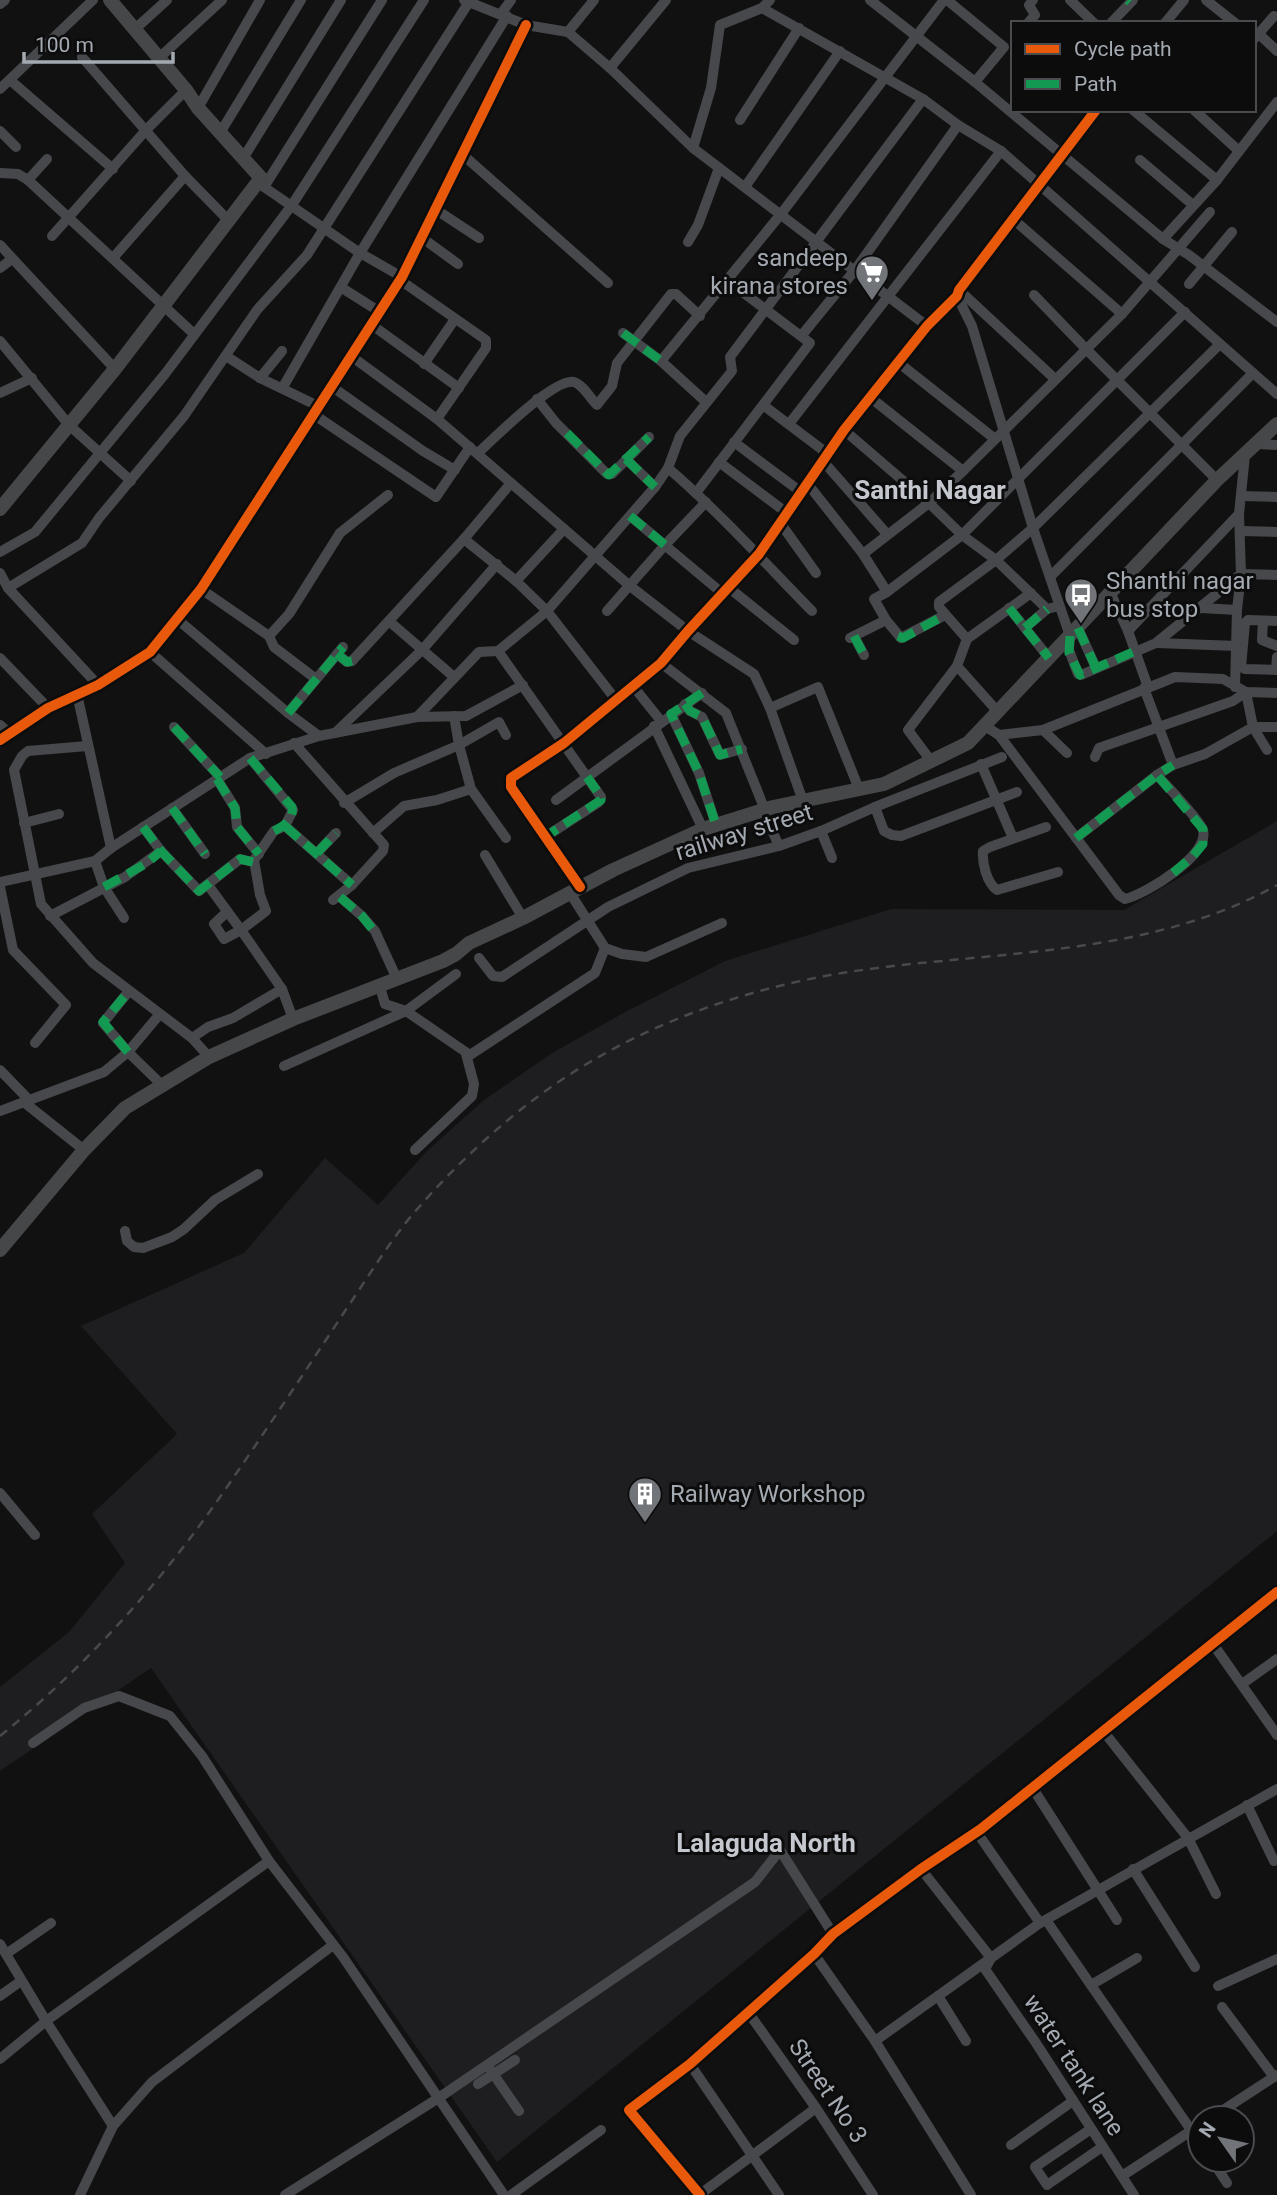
<svg xmlns="http://www.w3.org/2000/svg" width="1277" height="2195" viewBox="0 0 1277 2195" font-family="Roboto,sans-serif">
<rect width="100%" height="100%" fill="#111112"/>
<path fill="#1e1e20" d="M1277,821V1531L497,2162L151,1668L0,1771V1687L69,1632L125,1563L92,1514L177,1434L81,1326L244,1253L325,1158L378,1205L426,1152L484,1100L552,1053L627,1011L725,961L891,909L1124,910Z"/>
<g fill="none" stroke-linecap="round" stroke-linejoin="round">
<g stroke="#46484b" stroke-width="10">
<path d="M464,0L526,25L568,32L610,68L693,148L927,326"/>
<path d="M870,0L975,82L1163,239L1189,255L1277,322"/>
<path d="M947,0L1004,47L975,82"/>
<path d="M1070,0L1094,23"/>
<path d="M1206,0L1235,23"/>
<path d="M0,4L5,0"/>
<path d="M762,8L923,99L958,125L1001,151L1277,394"/>
<path d="M501,14L511,0"/>
<path d="M1028,23L1035,15L1029,5L1033,0"/>
<path d="M1111,23L1133,0"/>
<path d="M1165,23L1184,0"/>
<path d="M135,29L167,0"/>
<path d="M568,32L594,0"/>
<path d="M1254,33L1259,34L1277,51"/>
<path d="M1254,39L1274,16"/>
<path d="M82,57L185,176L228,220"/>
<path d="M159,58L222,0"/>
<path d="M610,68L666,0"/>
<path d="M10,80L113,169"/>
<path d="M0,89L93,0"/>
<path d="M198,108L260,0"/>
<path d="M1133,110L1217,180"/>
<path d="M1194,110L1239,151"/>
<path d="M740,120L799,28"/>
<path d="M0,131L16,147"/>
<path d="M220,133L301,0"/>
<path d="M693,148L711,88L720,25L762,8L770,0"/>
<path d="M462,154L608,283"/>
<path d="M244,157L341,0"/>
<path d="M1140,160L1193,205"/>
<path d="M0,173L18,174L28,180L194,334"/>
<path d="M28,180L47,159"/>
<path d="M262,181L264,187L360,253L402,277"/>
<path d="M264,187L382,0"/>
<path d="M745,187L840,51"/>
<path d="M435,209L479,238"/>
<path d="M1013,219L1122,314"/>
<path d="M52,236L147,129L186,90"/>
<path d="M421,237L458,264"/>
<path d="M1163,239L1217,180L1277,102"/>
<path d="M688,242L698,225L719,168"/>
<path d="M0,245L115,369"/>
<path d="M113,258L185,176"/>
<path d="M0,268L12,259"/>
<path d="M400,280L486,340V348L437,419"/>
<path d="M1189,284L1232,232"/>
<path d="M342,288L380,312"/>
<path d="M959,290L1055,379"/>
<path d="M1034,295L1086,349L1217,480"/>
<path d="M957,296L972,326L1033,528L1070,636L1069,650L1078,674L1081,675L1156,643L1241,574L1277,575"/>
<path d="M372,325L459,388"/>
<path d="M623,333L661,361L706,402"/>
<path d="M802,335L855,270L958,125"/>
<path d="M0,341L69,425L131,481"/>
<path d="M226,356L260,378L318,406"/>
<path d="M351,356L437,419L630,586L688,631L754,674L770,708L803,801"/>
<path d="M661,361L781,214L944,0"/>
<path d="M899,363L995,439"/>
<path d="M424,364L455,319"/>
<path d="M260,378L282,351"/>
<path d="M331,386L423,451L455,470"/>
<path d="M283,387L360,253L507,16"/>
<path d="M0,393L32,378"/>
<path d="M871,398L963,471"/>
<path d="M537,399L556,423L607,474H612L649,437"/>
<path d="M763,405L824,451L822,460L887,534"/>
<path d="M313,414L436,497L470,447"/>
<path d="M789,424L1001,151"/>
<path d="M844,430L929,503L962,535L996,560L1047,609L1059,606"/>
<path d="M734,442L801,492"/>
<path d="M1257,444L1277,445"/>
<path d="M478,453C493,439 554,378 574,382C582,384 591,399 597,405L612,386L617,363L671,294H676L700,316"/>
<path d="M626,459L655,487"/>
<path d="M719,462L787,513"/>
<path d="M668,468C720,513 764,562 812,611"/>
<path d="M807,483L863,554L887,592"/>
<path d="M696,493L810,343L728,281"/>
<path d="M1241,496L1277,497"/>
<path d="M630,516L722,593"/>
<path d="M781,524L816,573"/>
<path d="M1241,531L1277,532"/>
<path d="M464,539L516,581L547,611L616,700"/>
<path d="M0,552L35,532L165,374L292,205L424,0"/>
<path d="M863,554L929,503L963,471L1122,314L1210,212"/>
<path d="M0,573L8,588L98,685"/>
<path d="M1051,576L1253,373"/>
<path d="M516,581L564,529"/>
<path d="M728,587L794,640"/>
<path d="M8,588L82,543L99,518L184,416L257,310L307,255L469,2"/>
<path d="M201,589L269,636L274,647L316,679"/>
<path d="M1110,592L1128,631L1148,687"/>
<path d="M1009,608L1049,658"/>
<path d="M1201,608L1237,610"/>
<path d="M607,611L665,545L706,502"/>
<path d="M945,615L901,638L886,620L874,599L887,592L962,535L1185,312"/>
<path d="M177,619L288,713L319,736"/>
<path d="M1263,621L1262,640L1277,646"/>
<path d="M1277,621L1248,620L1245,623L1241,667L1245,669L1277,670"/>
<path d="M390,622L454,677"/>
<path d="M1025,628L1047,609"/>
<path d="M1078,628L1096,668"/>
<path d="M1128,631L1239,514"/>
<path d="M269,636L289,614L340,533L388,495"/>
<path d="M854,636L864,655"/>
<path d="M850,638L886,620"/>
<path d="M967,639L939,607V602L996,560L1033,528L1220,344"/>
<path d="M1157,643L1237,646"/>
<path d="M498,651L601,797L599,802L545,837"/>
<path d="M150,652L266,754"/>
<path d="M337,654L347,662L352,661L464,539L511,483"/>
<path d="M0,658L48,708"/>
<path d="M661,663L726,713L765,810"/>
<path d="M957,666L998,712"/>
<path d="M1276,670L1277,657"/>
<path d="M633,686L661,721"/>
<path d="M1235,687L1237,610L1241,574L1239,514L1245,455"/>
<path d="M1144,688L1173,765L1205,754L1253,727L1267,750"/>
<path d="M77,694L111,848"/>
<path d="M685,704L690,711L702,717L720,755L742,749"/>
<path d="M770,708L818,687L859,789"/>
<path d="M288,713L343,647"/>
<path d="M671,714L699,773L716,825"/>
<path d="M454,716L459,745L471,789L506,838"/>
<path d="M417,717L479,652L498,651L547,611L655,487L668,468L680,436L732,371L730,357L923,99"/>
<path d="M0,725L11,735"/>
<path d="M654,726L703,829"/>
<path d="M985,726L999,735L1119,895L1125,899C1146,894 1210,855 1203,830C1200,820 1166,785 1157,775L1173,765"/>
<path d="M174,727L220,777"/>
<path d="M1043,730L1067,753"/>
<path d="M335,733L422,650L497,564"/>
<path d="M999,735L1043,730L1175,677L1223,679L1246,692L1277,693"/>
<path d="M0,740L48,708L98,685L150,652L201,589L402,277L526,25"/>
<path d="M294,743L384,845L383,851L352,885L333,900"/>
<path d="M87,746L28,751L22,756L14,770L41,904L93,963L192,1038L209,1057"/>
<path d="M1095,757L1099,748L1233,701L1246,692L1253,727H1277"/>
<path d="M250,758L293,810L285,826L274,831L254,860L260,895L266,911L241,930L282,989"/>
<path d="M931,761L908,730L957,666L967,639L1031,593"/>
<path d="M981,764L1013,838"/>
<path d="M217,779L235,808L237,827L259,854"/>
<path d="M556,800L702,693"/>
<path d="M344,803L394,773L459,745L499,722L506,735"/>
<path d="M875,807L884,831L892,835L901,836L1017,792"/>
<path d="M172,808L205,854"/>
<path d="M24,823L59,814"/>
<path d="M285,826L352,885"/>
<path d="M143,827L161,851L199,891L240,859L253,862"/>
<path d="M1046,827L990,847L983,851C982,864 987,883 997,890L1058,872"/>
<path d="M771,828L779,846"/>
<path d="M821,831L832,858"/>
<path d="M373,833L404,806L437,800L471,789"/>
<path d="M1076,838L1157,775"/>
<path d="M317,853L336,833"/>
<path d="M485,855L523,918"/>
<path d="M95,861L104,887L124,918"/>
<path d="M0,882L95,861L111,848L250,758L319,736L417,717L466,716L523,685"/>
<path d="M208,885L241,930L224,939L214,924L227,912"/>
<path d="M0,887L13,950L66,1005L35,1043"/>
<path d="M580,887L511,787V778L564,743L661,663L688,631L759,554L844,430L927,326L957,296L959,290L1096,110"/>
<path d="M570,893L605,948L622,954L646,957L722,923"/>
<path d="M340,897L362,916L375,931L397,979"/>
<path d="M50,916L125,877L161,851"/>
<path d="M479,958L493,976L502,977L608,907L688,868L779,846L821,831L875,807L1002,757"/>
<path d="M380,987L385,1004L406,1011L470,1055L595,973L605,948"/>
<path d="M129,991L103,1023L128,1052L162,1085"/>
<path d="M192,1038L208,1027L233,1018L282,989L293,1019"/>
<path d="M284,1066L406,1011L456,974"/>
<path d="M0,1070L30,1101"/>
<path d="M25,1103L84,1150"/>
<path d="M0,1111L104,1072L128,1052L159,1015"/>
<path d="M415,1150L472,1096L474,1084L466,1054"/>
<path d="M125,1231L127,1241L134,1247L143,1248L172,1237L184,1229L215,1200L258,1174"/>
<path d="M0,1493L35,1535"/>
<path d="M1213,1644L1277,1735"/>
<path d="M1242,1684L1277,1659"/>
<path d="M1104,1732L1188,1838L1216,1894"/>
<path d="M33,1743L84,1708L119,1696L170,1716L202,1756L269,1861L343,1957L504,2195"/>
<path d="M1032,1787L1117,1920"/>
<path d="M1247,1805L1274,1861"/>
<path d="M976,1831L1040,1923"/>
<path d="M921,1869L991,1958L985,1969L1036,2043L1134,2195"/>
<path d="M1133,1869L1195,1967"/>
<path d="M1046,1920L1200,2143"/>
<path d="M0,1944L46,2021L113,2126"/>
<path d="M6,1954L51,1923"/>
<path d="M814,1954L875,2041L971,2195"/>
<path d="M1091,1985L1137,1958"/>
<path d="M1218,1986L1277,1959"/>
<path d="M0,1996L21,1981"/>
<path d="M938,1996L966,2041"/>
<path d="M1222,2007L1274,2077"/>
<path d="M748,2012L816,2108L873,2195"/>
<path d="M875,2041L1040,1923L1277,1789"/>
<path d="M0,2059L46,2021L269,1861"/>
<path d="M690,2064L779,2195"/>
<path d="M487,2065L519,2111"/>
<path d="M478,2084L515,2060"/>
<path d="M1211,2118L1277,2075"/>
<path d="M1091,2129L1035,2167L1047,2185L1102,2147"/>
<path d="M1011,2145L1073,2101"/>
<path d="M1212,2160L1227,2183"/>
<path d="M1122,2176L1200,2125"/>
<path d="M80,2195L113,2126L152,2082L333,1945"/>
<path d="M285,2195L437,2099L755,1882L780,1850L833,1934"/>
<path d="M511,2195L601,2130"/>
<path d="M699,2195L816,2108"/>
<path d="M700,2195L629,2110L690,2064L814,1954L833,1934L921,1869L981,1829L1277,1592"/>
</g>
<g stroke="#454748" stroke-width="14">
<path d="M0,509L115,369L261,178L198,108L186,90L110,0"/>
<path d="M0,1250L84,1150L125,1108L209,1057L293,1019L443,961L456,954L469,943L523,918L613,870L703,829L773,807L884,784L968,743L1217,480L1277,424"/>
</g>
<path stroke="#47494b" stroke-width="2.5" stroke-dasharray="9 7" stroke-linecap="butt" d="M0,1736C89,1664 165,1578 229,1484C269,1426 308,1367 347,1308C368,1277 388,1244 412,1215C463,1156 522,1102 590,1062C668,1016 753,988 842,973C986,950 1146,959 1277,885"/>
<g stroke="#139951" stroke-width="9" stroke-dasharray="18 9" stroke-linecap="butt">
<path d="M1128,0L1130,2"/>
<path d="M623,333L661,361"/>
<path d="M567,433L609,475L649,437"/>
<path d="M626,459L655,487"/>
<path d="M630,516L665,545"/>
<path d="M1009,608L1049,658"/>
<path d="M1025,628L1047,609"/>
<path d="M1078,628L1096,668"/>
<path d="M854,636L864,655"/>
<path d="M898,636L903,638L945,615"/>
<path d="M1070,636L1069,653L1080,675L1135,651"/>
<path d="M337,654L347,662L352,661"/>
<path d="M702,693L671,714L699,773L716,825"/>
<path d="M685,704L690,711L702,717L720,755L742,749"/>
<path d="M288,713L343,647"/>
<path d="M174,727L220,777"/>
<path d="M250,758L292,807C294,820 284,826 274,831"/>
<path d="M217,779L235,808L237,827L259,854"/>
<path d="M172,808L205,854"/>
<path d="M285,826L352,885"/>
<path d="M143,827L161,851L199,891L240,859L253,862"/>
<path d="M543,834L545,837L601,800L600,795L587,777"/>
<path d="M1076,838L1157,775"/>
<path d="M317,853L336,833"/>
<path d="M1173,873L1193,856L1203,844V829L1157,775L1173,765"/>
<path d="M104,887L147,863L161,851"/>
<path d="M340,897L362,916L377,935"/>
<path d="M128,1052L103,1022L129,991"/>
</g>
<g stroke="#0c0c0d" stroke-width="15">
<g id="cycleway">
<path d="M0,740L48,708L98,685L150,652L201,589L402,277L526,25"/>
<path d="M580,887L511,787V778L564,743L661,663L688,631L759,554L844,430L927,326L957,296L959,290L1096,110"/>
<path d="M700,2195L629,2110L690,2064L814,1954L833,1934L921,1869L981,1829L1277,1592"/>
</g>
</g>
<use href="#cycleway" stroke="#e8590c" stroke-width="10"/>
</g>
<defs>
<g id="supermarket-pin" transform="scale(1.75)"><path d="M0 17L-7.5 6A9.5 9.5 0 1 1 7.5 6Z" fill="#717479" stroke="#0c0c0d"/><path d="M-6-5.5h2.5l.6 2H6L4.5 2H-2.5L-4.4-4H-6ZM-1.5 3.2a1.3 1.3 0 1 0 .1 0ZM3 3.2a1.3 1.3 0 1 0 .1 0Z" fill="#fff"/></g>
<g id="bus-pin" transform="scale(1.75)"><path d="M0 17L-7.5 6A9.5 9.5 0 1 1 7.5 6Z" fill="#717479" stroke="#0c0c0d"/><path d="M-5-6H5V4H4V6H2V4H-2V6H-4V4H-5ZM-3.5-4V0h7V-4ZM-3.5 1.2v1.5H-2V1.2ZM2 1.2v1.5H3.5V1.2Z" fill="#fff"/></g>
<g id="building-pin" transform="scale(1.75)"><path d="M0 17L-7.5 6A9.5 9.5 0 1 1 7.5 6Z" fill="#717479" stroke="#0c0c0d"/><path d="M-4-6H4V6H1V3H-1V6H-4ZM-2.5-4.3h1.7v1.8h-1.7ZM.8-4.3h1.7v1.8H.8ZM-2.5-1h1.7V.8h-1.7ZM.8-1h1.7V.8H.8Z" fill="#fff"/></g>
</defs>
<g fill-rule="evenodd">
<use href="#supermarket-pin" x="872" y="272"/>
<use href="#bus-pin" x="1081" y="595"/>
<use href="#building-pin" x="645" y="1494"/>
</g>
<g text-anchor="middle" stroke-width="6" stroke-linejoin="round" paint-order="stroke">
<g font-size="24" fill="#a4aab1" stroke="#0c0c0d" text-anchor="start">
<text x="848" y="266" text-anchor="end">sandeep<tspan x="848" dy="28">kirana stores</tspan></text>
<text x="1106" y="589">Shanthi nagar<tspan x="1106" dy="28">bus stop</tspan></text>
<text x="670" y="1502">Railway Workshop</text>
</g>
<g font-size="24" fill="#a4aab1" stroke="#0c0c0d">
<text transform="translate(744 832) rotate(-17)" y="8">railway street</text>
<text transform="translate(1074 2065) rotate(57)" y="8">water tank lane</text>
<text transform="translate(828 2091) rotate(56)" y="8">Street No 3</text>
</g>
<g font-size="26" font-weight="bold" fill="#c4c8ce" stroke="#0c0c0d">
<text x="930" y="499">Santhi Nagar</text>
<text x="766" y="1852">Lalaguda North</text>
</g>
</g>
<rect x="1011" y="21" width="245" height="91" fill="#0c0c0d" stroke="#494b4f" stroke-width="2"/>
<rect x="1025" y="44" width="35" height="10" fill="#e8590c" stroke="#494b4f" stroke-width="2"/>
<text x="1074" y="56" font-size="21" fill="#a4aab1">Cycle path</text>
<rect x="1025" y="79" width="35" height="10" fill="#139951" stroke="#494b4f" stroke-width="2"/>
<text x="1074" y="91" font-size="21" fill="#a4aab1">Path</text>
<g transform="translate(1221 2139) rotate(304)"><circle r="33" fill="#0c0c0d" stroke="#494b4f" stroke-width="2"/>
<path d="M0-5L12 26L0 18L-12 26Z" fill="#717479"/>
<text y="-10" font-size="19" font-weight="bold" text-anchor="middle" fill="#a4aab1">N</text>
</g>
<path d="M24 52v10h149v-10" fill="none" stroke="#a4aab1" stroke-width="3.5"/>
<text x="35" y="52" font-size="21" fill="#a4aab1" stroke="#0c0c0d" stroke-width="5" paint-order="stroke">100 m</text>
</svg>
